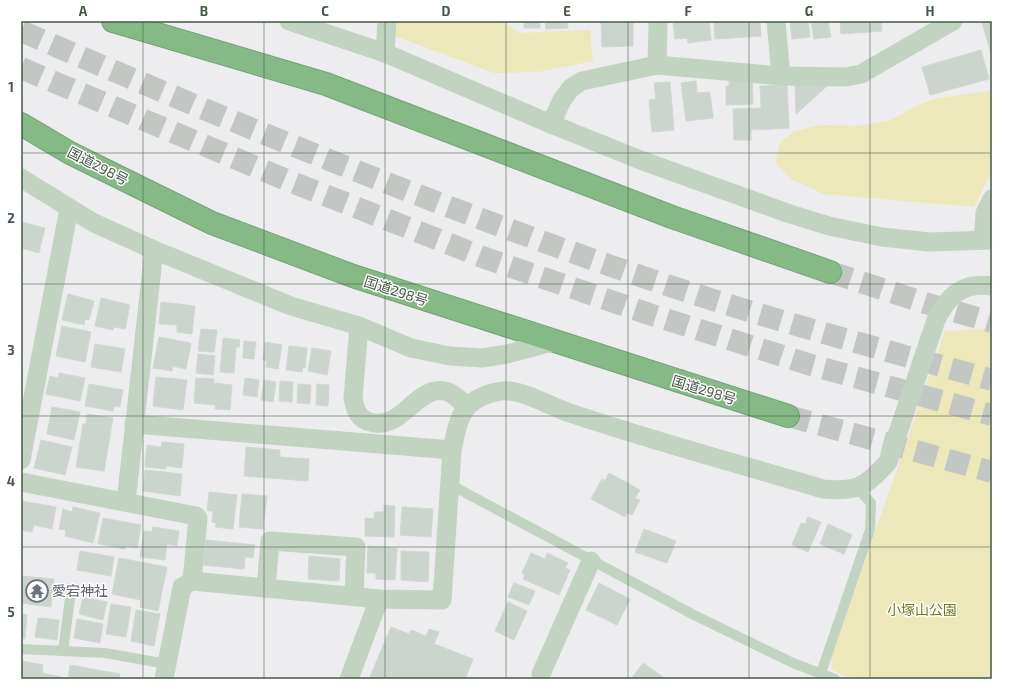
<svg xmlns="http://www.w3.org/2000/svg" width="1013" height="700" viewBox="0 0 1013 700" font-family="'Exo 2','Noto Sans JP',sans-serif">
<rect width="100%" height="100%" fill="#edecef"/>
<g fill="#ece8ba">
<path d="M394,21H502L519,33L590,30L593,61L538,72L494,73L395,36Z"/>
<path d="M989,91L992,93V171L974,207L823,194L791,179L775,162L780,143L794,131L822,125L858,126L891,120L918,105L939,98Z"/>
<path d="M992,328V679H851L832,670L831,659L945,331Z"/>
</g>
<g fill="#cbd4cd" stroke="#d0d8d2">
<rect x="524" y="21" width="16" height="7"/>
<path d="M545,21H567L568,28L546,29Z"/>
<path d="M673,21H709L711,40L688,43L687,38L675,39Z"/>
<path d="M714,21H760L761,36L715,39Z"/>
<path d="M790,21H808L810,37L792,39Z"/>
<path d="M811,21H828L831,37L814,39Z"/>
<path d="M840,21H881L882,31L841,34Z"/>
<path d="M992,21V57L982,22Z"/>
<path d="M633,22V46L602,47L601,23Z"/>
<path d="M981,50L989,79L930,95L922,67Z"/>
<path d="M752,76L753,104L726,105V86H729V77Z"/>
<path d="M836,78L796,114L795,80Z"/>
<path d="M696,81L697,93L710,92L713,118L686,121L681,83Z"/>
<path d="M670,82L674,130L652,132L649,100L656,99L654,83Z"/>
<path d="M787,85L789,128L751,130V140H734L733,109L761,108L760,86Z"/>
<path d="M21,222L45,228L39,253L21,248Z"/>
<path d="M68,294L94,301L89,320L85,319L84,325L62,320Z"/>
<path d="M101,298L130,305L125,329L114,327L113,330L95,326Z"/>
<path d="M161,302L195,306L192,334L177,332V325L159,324Z"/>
<path d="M62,326L91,332L85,362L56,356Z"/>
<path d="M201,329L217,330L214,352L198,351Z"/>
<path d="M159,337L191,343L186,369L173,366L172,371L153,368Z"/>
<path d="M223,338L240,340L239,347H236L234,373L220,372Z"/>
<path d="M244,341L256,342L254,359L243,358Z"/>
<path d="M265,342L282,345L278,369L266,367L267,361L263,360Z"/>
<path d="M95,344L125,349L121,372L91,367Z"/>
<path d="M289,346L307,348L305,368L303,367L302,372L286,370Z"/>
<path d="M312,348L331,351L327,375L308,371Z"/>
<path d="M198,354L215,356L213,375L196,373Z"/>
<path d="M59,373L85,378L80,401L46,394L50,376L58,378Z"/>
<path d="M156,377L187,380L183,410L153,406Z"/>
<path d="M196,378L214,379V383L232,385L230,410L215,409L216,405L194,403Z"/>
<path d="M245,378L259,380L257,397L243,395Z"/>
<path d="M264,380L276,382L273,402L261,400Z"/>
<path d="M280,381L293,382L292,402L279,401Z"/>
<path d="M89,384L123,390L120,407L114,406L113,411L85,406Z"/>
<path d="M298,384L311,385L310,404L297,403Z"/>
<path d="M317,384L329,385L328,406L316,405Z"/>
<path d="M52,407L80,412L74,440L47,434Z"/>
<path d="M87,414L113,418L104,471L76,467L83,424H86Z"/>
<path d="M41,440L72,447L65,475L34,468Z"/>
<path d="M162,442L184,444L182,468L166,466V469L145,467L147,445L161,447Z"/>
<path d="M246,447L280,450V457L309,459L308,481L244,476Z"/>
<path d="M145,470L182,474L180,496L143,491Z"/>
<path d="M609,473L640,490L635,498L640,500L632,515L627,513L625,517L591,499L602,479L605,481Z"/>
<path d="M209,492L237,495L233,529L215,527L216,523L212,522L213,511H207Z"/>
<path d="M242,494L267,496L263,529L239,527Z"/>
<path d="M21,501L56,507L52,529L34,525L32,532L21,530Z"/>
<path d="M384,505L395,506L394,537L365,536V518L374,519V512H384Z"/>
<path d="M73,507L100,513L93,543L65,536L66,530L59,529L63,509L72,512Z"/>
<path d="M402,507L433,509L431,537L400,535Z"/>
<path d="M808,517L821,522L808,552L792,545L801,523L805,524Z"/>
<path d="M103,518L141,525L137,548L125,546V549L98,544Z"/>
<path d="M828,524L852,535L844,554L820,544Z"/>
<path d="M153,527L179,531L177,546L167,544L165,560L140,557L144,531L152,532Z"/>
<path d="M644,529L676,541L667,563L635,552Z"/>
<path d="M206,540L255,545L253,558L245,557L244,569L203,565Z"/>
<path d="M368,546L397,548L395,580L376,579V573H367Z"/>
<path d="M80,551L114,557L111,576L77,570Z"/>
<path d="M401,551L429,552L428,582L401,580Z"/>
<path d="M531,553L545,559L547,553L568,563L565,568L570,570L559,595L523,579L525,575L522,573Z"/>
<path d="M309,556L340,559L339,581L308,579Z"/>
<path d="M119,558L167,567L158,611L140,607L141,600L112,594Z"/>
<path d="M21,576L54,579L51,607L21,603Z"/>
<path d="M514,583L535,591L529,605L508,597Z"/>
<path d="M599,583L630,599L617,625L586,610Z"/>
<path d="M83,597L107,602L103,620L79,614Z"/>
<path d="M508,602L527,611L514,640L495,631Z"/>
<path d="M111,604L131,607L126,637L106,634Z"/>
<path d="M136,610L160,614L154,646L131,641Z"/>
<path d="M21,614L27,615L25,639L21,638Z"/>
<path d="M38,618L59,620L57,640L35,637Z"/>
<path d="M77,619L103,624L100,643L74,638Z"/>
<path d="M391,627L409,634L411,630L426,636L429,629L439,632L434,644L473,659L465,679H369Z"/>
<path d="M22,661L43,665L42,673L61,677V679H21Z"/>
<path d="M643,663L666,679H631Z"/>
<path d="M70,665L120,674L119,679H68Z"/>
</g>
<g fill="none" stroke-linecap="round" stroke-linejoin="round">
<g stroke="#c3c7c4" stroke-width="22" stroke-dasharray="22 11" stroke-linecap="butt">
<path d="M21,31C231,122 442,209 658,282C768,319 881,349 992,380"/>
<path d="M21,68L289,181L485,258L649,314L811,365L992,415"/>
<path d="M830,272L925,303L992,322"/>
<path d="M788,416L992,472"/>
</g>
<g stroke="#70a573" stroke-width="24">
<g id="highway">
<path d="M113,21L326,84L672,217L830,272"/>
<path d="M21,124L70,153L212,223L353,276L788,416"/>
</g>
</g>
<g stroke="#c3d3c2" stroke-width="10">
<path d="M451,485L694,615L793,663L835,679"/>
<path d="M21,649L105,653L167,664"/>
<path d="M63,651L71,591"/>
<path d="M821,673L870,530L871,503L857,488"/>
</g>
<g stroke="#c3d3c2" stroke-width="19">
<path d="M289,21L385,53L551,124L643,161L787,213L829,226L882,237L929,242L992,240"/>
<path d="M776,21L781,76"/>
<path d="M385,53L387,21"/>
<path d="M657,65L658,21"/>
<path d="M551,124L562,100L571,88L582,81L657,65L781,76L846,77L861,74L953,21"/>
<path d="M21,178L94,223L154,250L291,306L359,326L411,348L450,356L482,358L507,354L555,341"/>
<path d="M983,240L985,213L992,199"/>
<path d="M359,326L353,398C355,408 357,417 367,421C397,433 411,396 435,391C449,388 458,398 467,407"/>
<path d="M134,424L452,450"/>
<path d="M21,460L69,209"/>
<path d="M21,482L196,516L198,518L192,581"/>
<path d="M126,502L154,250"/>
<path d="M266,588L270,541L356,547L354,596"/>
<path d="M541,674L591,561"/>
<path d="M164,679L182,587L192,581L379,599L442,600L452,450C459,416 462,398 501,391C520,388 551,407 570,413C653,441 739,464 823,489C858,492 865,487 888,462L936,320C948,295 963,282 992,286"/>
<path d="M349,679L379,599"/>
</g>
<use href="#highway" stroke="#85ba87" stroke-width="22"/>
</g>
<path fill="none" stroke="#455845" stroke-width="1" stroke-opacity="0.55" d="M143,21V679M264,21V679M385,21V679M506,21V679M628,21V679M749,21V679M870,21V679M21,153H992M21,284H992M21,416H992M21,547H992"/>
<defs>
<g id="temple-ring" transform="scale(1.15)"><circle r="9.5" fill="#fff" stroke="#6b7280" stroke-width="1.5"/><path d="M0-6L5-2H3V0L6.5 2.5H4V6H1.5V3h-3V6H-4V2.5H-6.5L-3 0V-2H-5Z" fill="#6b7280"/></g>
</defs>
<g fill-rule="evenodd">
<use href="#temple-ring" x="37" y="591"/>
</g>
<g text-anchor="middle" stroke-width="3" stroke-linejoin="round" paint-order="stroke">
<g font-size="14" fill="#455845" stroke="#fff">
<text transform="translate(98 166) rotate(27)" y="5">国道298号</text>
<text transform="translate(396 291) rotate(18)" y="5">国道298号</text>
<text transform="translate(704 390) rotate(17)" y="5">国道298号</text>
</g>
<g font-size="14" fill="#5b616d" stroke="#fff" text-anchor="start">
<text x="52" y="596">愛宕神社</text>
</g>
<g font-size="14" fill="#737619" stroke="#fff">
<text x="922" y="615">小塚山公園</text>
</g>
</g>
<rect width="1013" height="700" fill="none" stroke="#ffffff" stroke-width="44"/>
<rect x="22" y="22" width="969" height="656" fill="none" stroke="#455845" stroke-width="1.5"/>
<g font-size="13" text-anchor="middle" font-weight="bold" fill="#455845">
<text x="83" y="16">A</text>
<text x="204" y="16">B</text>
<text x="325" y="16">C</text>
<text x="446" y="16">D</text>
<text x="567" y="16">E</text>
<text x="688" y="16">F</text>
<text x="809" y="16">G</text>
<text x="930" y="16">H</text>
<text x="11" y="92">1</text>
<text x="11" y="223">2</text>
<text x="11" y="355">3</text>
<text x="11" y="486">4</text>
<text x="11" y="617">5</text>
</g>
</svg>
